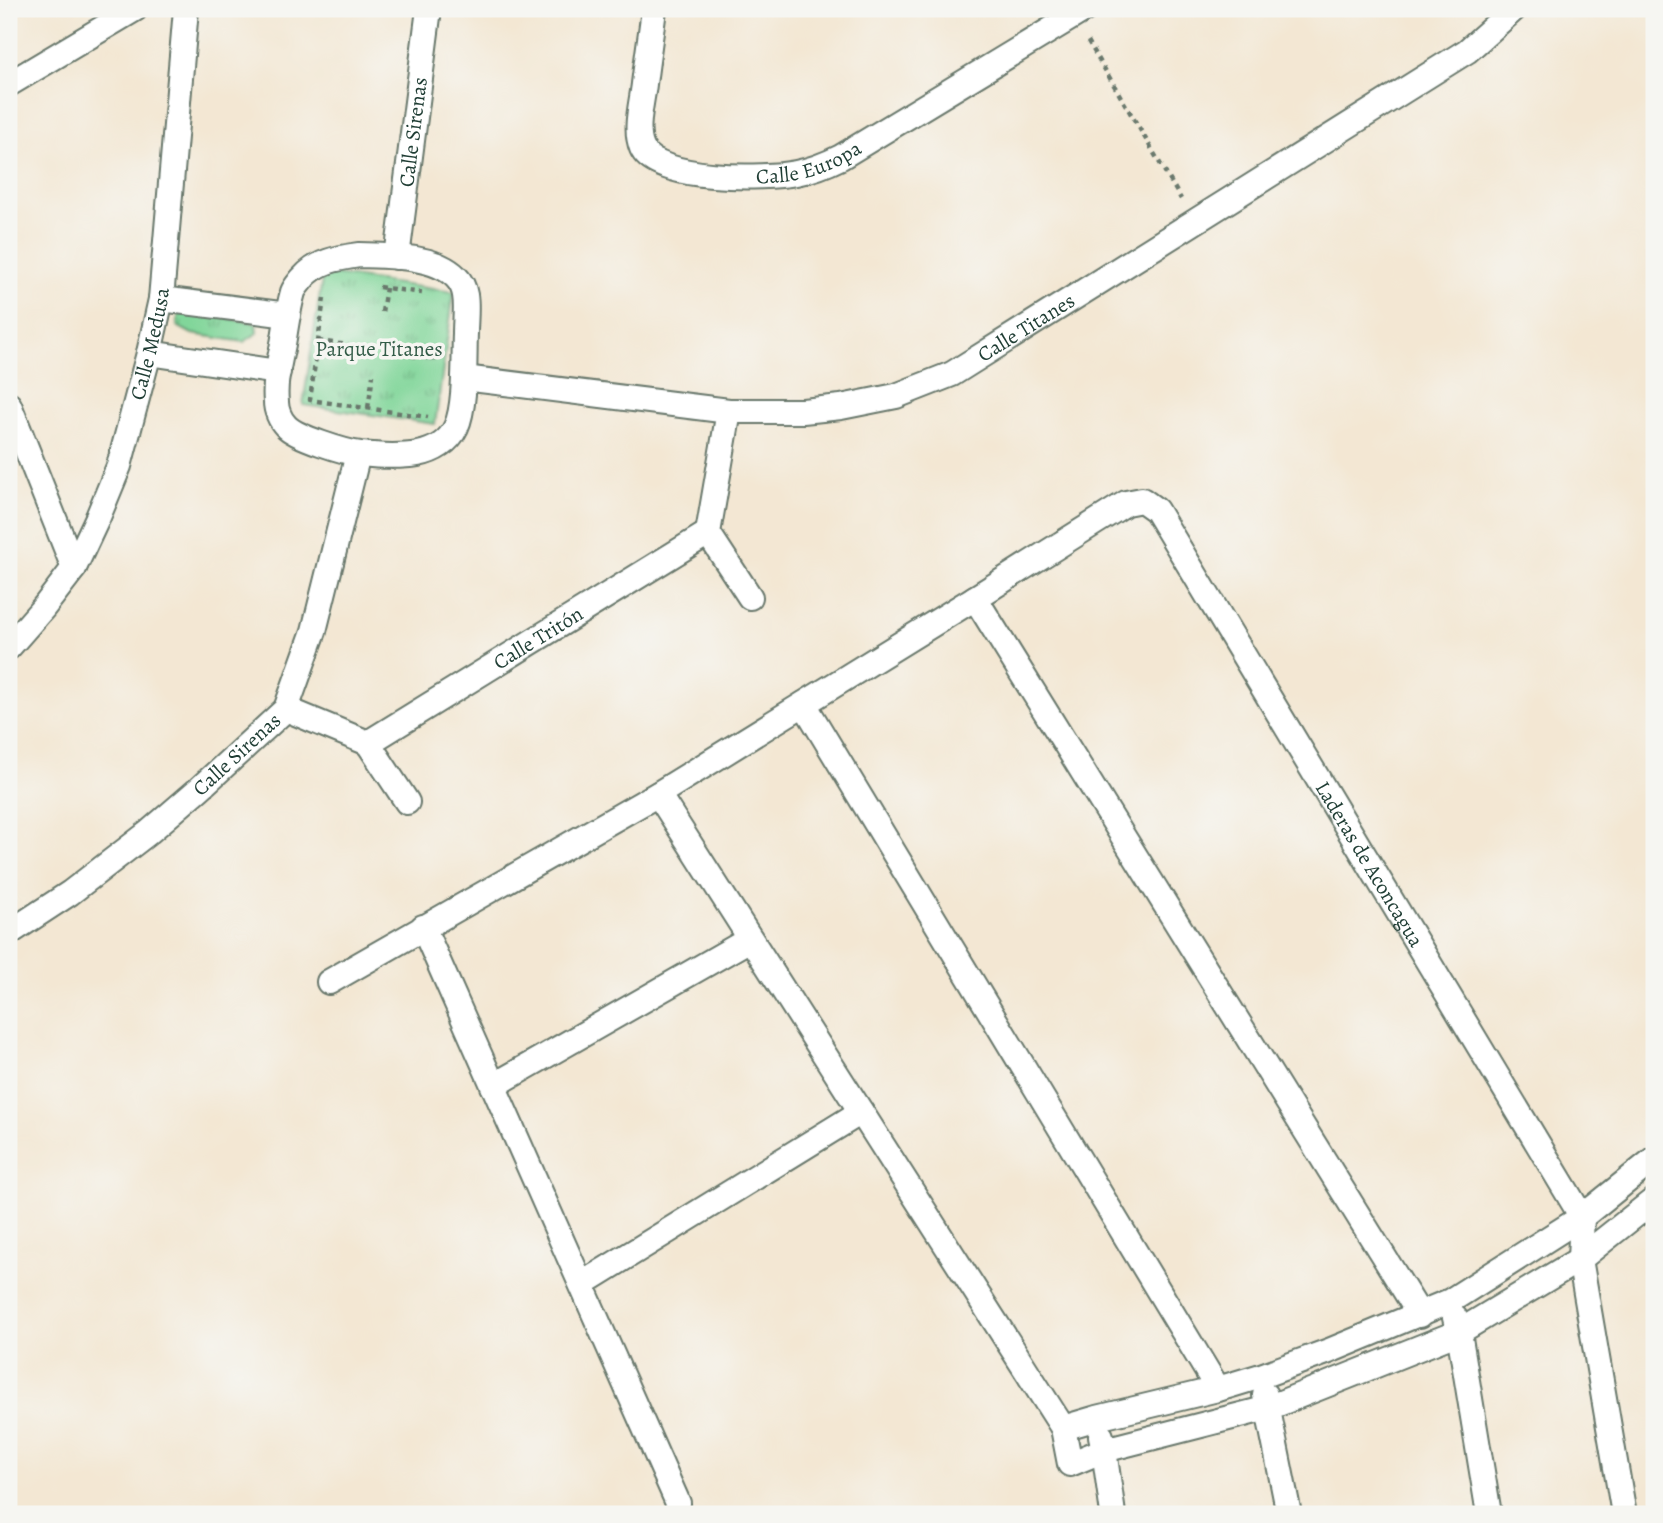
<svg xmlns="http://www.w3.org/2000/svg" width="1663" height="1523" viewBox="0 0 1663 1523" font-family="Alegreya,serif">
<defs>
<pattern id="grass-tufts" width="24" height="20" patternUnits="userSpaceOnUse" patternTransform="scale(1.75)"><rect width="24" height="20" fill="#81d69a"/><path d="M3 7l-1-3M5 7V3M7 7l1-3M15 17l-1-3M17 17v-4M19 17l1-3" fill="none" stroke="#69af7e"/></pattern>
</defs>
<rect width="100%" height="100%" fill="#f6f6f2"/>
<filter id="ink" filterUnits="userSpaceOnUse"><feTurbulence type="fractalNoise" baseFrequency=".0143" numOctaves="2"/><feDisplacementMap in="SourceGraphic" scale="14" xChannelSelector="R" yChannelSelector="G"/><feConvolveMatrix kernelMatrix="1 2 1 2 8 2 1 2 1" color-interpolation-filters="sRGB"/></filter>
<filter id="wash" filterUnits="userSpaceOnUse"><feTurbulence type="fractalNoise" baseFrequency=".00686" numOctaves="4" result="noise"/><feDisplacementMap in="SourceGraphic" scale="28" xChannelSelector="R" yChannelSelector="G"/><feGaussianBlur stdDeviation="1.57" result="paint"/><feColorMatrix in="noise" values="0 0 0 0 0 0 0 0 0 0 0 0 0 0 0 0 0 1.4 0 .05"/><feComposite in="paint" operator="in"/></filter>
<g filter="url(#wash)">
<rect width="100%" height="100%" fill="#f3e7d3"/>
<g fill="url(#grass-tufts)" stroke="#508a67" stroke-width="2">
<path d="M323,273L454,292L435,424L303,405Z"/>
<path d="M179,310L256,323L257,333L244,342L192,334L177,326Z"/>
</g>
</g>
<g filter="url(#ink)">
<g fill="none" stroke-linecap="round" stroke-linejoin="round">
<g stroke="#69786c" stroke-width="28">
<g id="street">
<path id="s1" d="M654,9C651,34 647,59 644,84C642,103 634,129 642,148C656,181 765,179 796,173C812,170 827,164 841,157L1085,9"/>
<path d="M9,84L135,9"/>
<path d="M359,255C388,256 434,255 456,277C461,282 464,289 465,295C467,307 465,321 465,333C464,358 466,406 456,427C449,442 434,451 418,454C400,457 379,456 360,454C345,452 296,437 286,426C280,420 276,410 276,402C274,383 279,363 283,344C286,327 288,309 293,292C295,287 299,283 302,279C317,261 338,258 359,255Z"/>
<path id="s2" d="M397,257L429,9"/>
<path d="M161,299L288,315"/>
<path d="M149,353L278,372"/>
<path id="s3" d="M464,378L729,411H803L841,407L896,396L952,374L1467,51L1514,9"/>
<path d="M9,405L74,568"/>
<path d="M729,411L708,533L750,597"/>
<path d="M975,598L1420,1315"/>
<path id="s4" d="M9,647L44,607L74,568L98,517L119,466L149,353L161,299L186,9"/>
<path d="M804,704L1218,1389"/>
<path d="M286,709L368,743L407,802"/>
<path id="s5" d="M368,743L708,533"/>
<path d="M658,794L1063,1428L1070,1464L1104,1450L1268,1408L1459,1332L1580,1259L1654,1200"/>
<path d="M423,927L678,1503"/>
<path id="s6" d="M9,933L70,893L148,833L199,789L286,709L314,631L358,454"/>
<path id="s7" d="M329,982L658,794L975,598L1126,503L1142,500L1156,510L1582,1217L1580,1259L1624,1514"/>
<path d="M493,1086L750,939"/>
<path d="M582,1284L861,1112"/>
<path d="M1455,1318L1459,1332L1489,1514"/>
<path d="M1265,1395L1289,1514"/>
<path d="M1063,1428L1097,1418L1218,1389L1261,1376L1329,1351L1450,1301L1582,1217L1654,1159"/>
<path d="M1101,1436L1104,1450L1113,1514"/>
</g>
</g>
<g stroke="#69786c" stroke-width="4.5" stroke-dasharray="5 5" stroke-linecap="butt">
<path d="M1088,41L1181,199"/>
<path d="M379,287L422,293"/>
<path d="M324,298L310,400L428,417"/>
<path d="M382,312L386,288"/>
<path d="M318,341L348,345"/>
<path d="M412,356L436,359"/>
<path d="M368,408L373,375"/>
</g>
<use href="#street" stroke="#fff" stroke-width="24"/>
</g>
</g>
<g text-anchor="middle" stroke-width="7" stroke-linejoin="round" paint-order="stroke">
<g font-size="21" fill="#1f3d34" stroke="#f6f6f2">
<text dy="7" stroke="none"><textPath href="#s2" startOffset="126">Calle Sirenas</textPath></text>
<text dy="7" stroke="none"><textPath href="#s1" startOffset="317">Calle Europa</textPath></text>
<text dy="7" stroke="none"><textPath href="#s3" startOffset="583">Calle Titanes</textPath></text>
<text dy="7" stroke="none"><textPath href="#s4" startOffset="340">Calle Medusa</textPath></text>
<text dy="7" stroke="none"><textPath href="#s5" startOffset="200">Calle Tritón</textPath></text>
<text dy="7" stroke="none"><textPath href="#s6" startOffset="290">Calle Sirenas</textPath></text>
<text dy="7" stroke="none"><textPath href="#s7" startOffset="1377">Laderas de Aconcagua</textPath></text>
</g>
<g font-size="21" fill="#335c48" stroke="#f6f6f2">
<text x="379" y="356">Parque Titanes</text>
</g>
</g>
<rect width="1663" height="1523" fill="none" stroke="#f6f6f2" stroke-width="35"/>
</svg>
